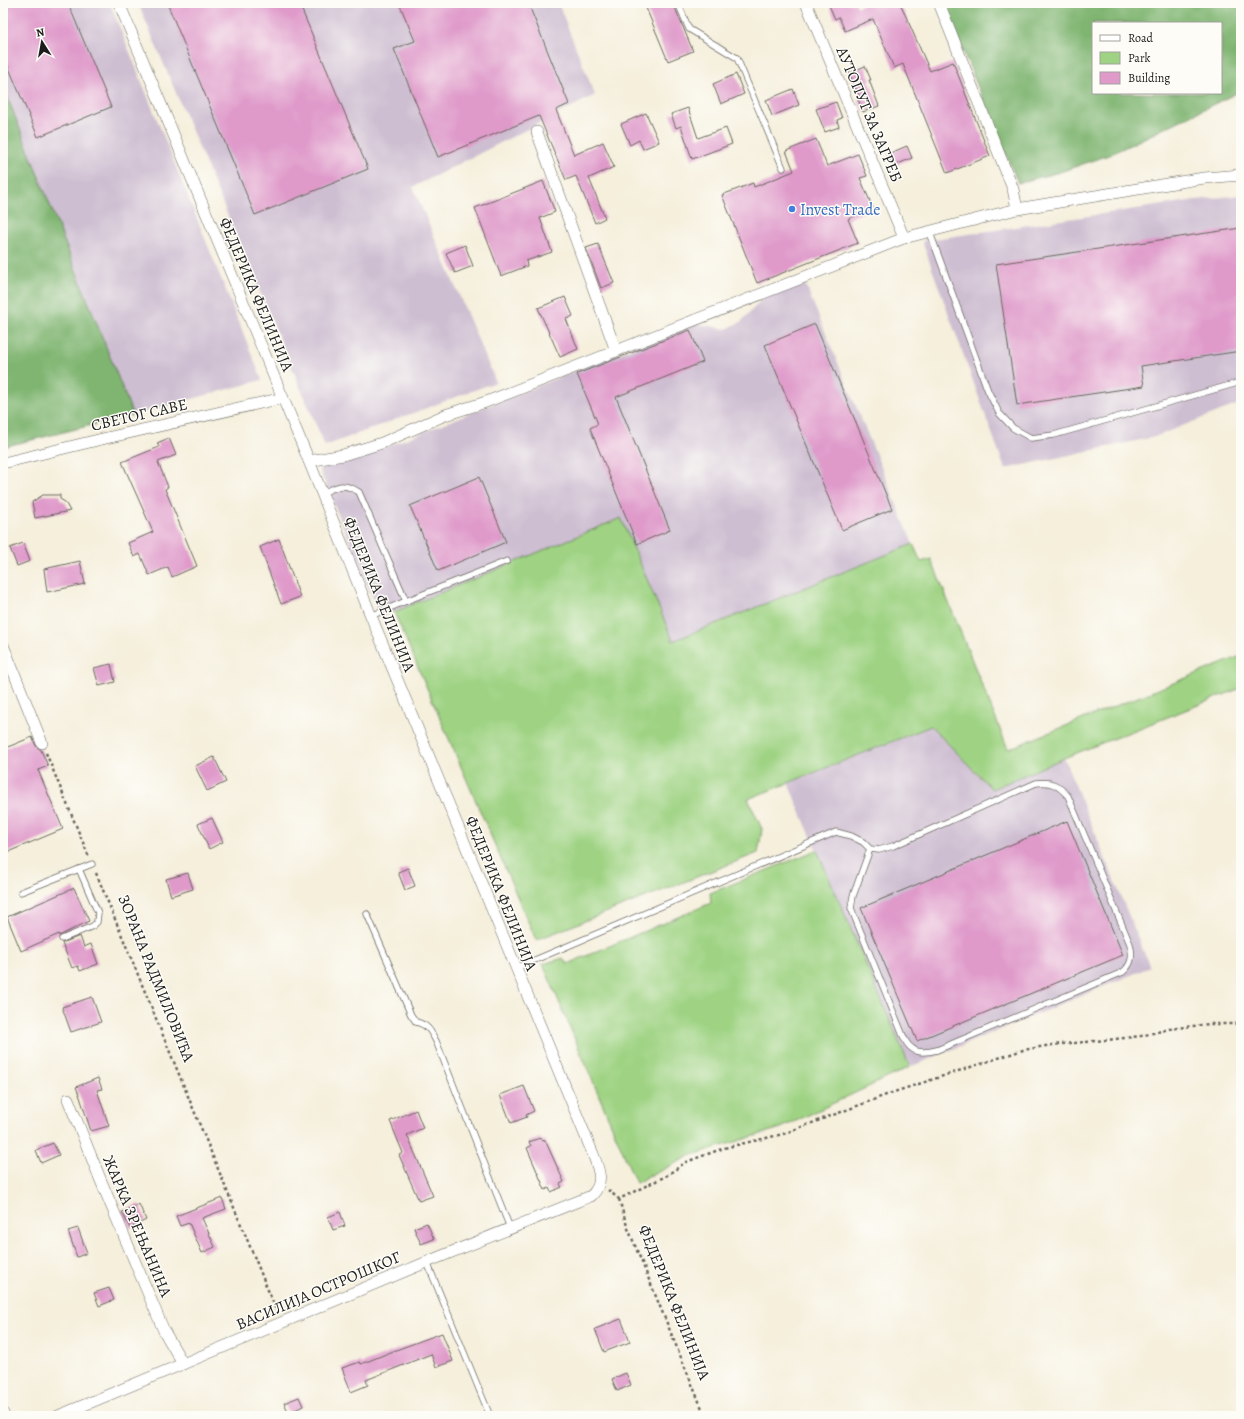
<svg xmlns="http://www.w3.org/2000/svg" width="1244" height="1419" viewBox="0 0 1244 1419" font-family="Alegreya,serif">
<rect width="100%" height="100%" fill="#fdfcf7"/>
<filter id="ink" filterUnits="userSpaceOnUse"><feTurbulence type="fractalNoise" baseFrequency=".025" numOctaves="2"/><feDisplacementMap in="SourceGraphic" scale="8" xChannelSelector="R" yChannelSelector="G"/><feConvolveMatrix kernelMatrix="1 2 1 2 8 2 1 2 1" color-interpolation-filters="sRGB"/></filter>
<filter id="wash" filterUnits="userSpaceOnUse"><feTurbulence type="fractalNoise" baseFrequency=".012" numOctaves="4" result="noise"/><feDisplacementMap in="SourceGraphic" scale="16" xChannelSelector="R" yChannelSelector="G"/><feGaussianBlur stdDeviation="0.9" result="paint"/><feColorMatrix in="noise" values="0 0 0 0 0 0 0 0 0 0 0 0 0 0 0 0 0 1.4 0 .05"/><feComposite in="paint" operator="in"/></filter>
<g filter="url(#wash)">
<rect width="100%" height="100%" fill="#f5efdc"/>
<g fill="#cebed1">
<path d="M3,3H110L262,380L133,415L3,86Z"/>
<path d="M138,3H558L595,95L413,187L496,382L325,446Z"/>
<path d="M1241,195V403L1154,437L1005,469L922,241L1196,200Z"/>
<path d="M804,281L913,544L673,641L621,518L381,617L319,469L353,460L695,323L726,329L741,322L764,297Z"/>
<path d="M931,726L992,789L1064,758L1150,967L910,1067L788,783Z"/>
</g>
<g fill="#9fd383" stroke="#5e7850">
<path d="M621,518L673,641L913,544L921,562L931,559L1008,749L1241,656V688L1064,758L992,789L931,726L748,799L762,829L758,853L536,940L394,612Z"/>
<path d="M817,850L910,1067L781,1128L692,1155L636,1183L543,964L563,958L567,964L711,903L710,893Z"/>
</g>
<g fill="#7fb571" stroke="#4e6846" fill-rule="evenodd">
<path d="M943,3H1241V91L1109,155L1060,172L1018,183ZM1093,23H1221V93H1093Z"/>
<path d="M3,86L133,415L3,447Z"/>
</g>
<g id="blocks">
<g fill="#df9aca">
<path d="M3,3H68L111,107L38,137L3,54Z"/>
<path d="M167,3H299L368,169L255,215Z"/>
<path d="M399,3H528L569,104L556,110L574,155L603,142L614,167L589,178L605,218L595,223L576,176L566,180L539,116L438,157L394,49L415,41Z"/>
<path d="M644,3H673L693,51L668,61Z"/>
<path d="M828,3H856L857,7L866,3H900L930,71L953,62L990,156L947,173L903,64L894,68L873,19L845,31L839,17L835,19Z"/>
<path d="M865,66L871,80H869L879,106L863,112L858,99L860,98L849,73Z"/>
<path d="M736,74L744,94L721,104L713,84Z"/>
<path d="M793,89L799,105L772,116L766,100Z"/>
<path d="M836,102L842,118L837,120L839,127L825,132L816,109Z"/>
<path d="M688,108L698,138L726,128L732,144L692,159L681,126L676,128L671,114Z"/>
<path d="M646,113L659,142L643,149L639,140L630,145L621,124Z"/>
<path d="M816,139L827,166L858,154L867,176L860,178L873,208L848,219L858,243L757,283L722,195L753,183L754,187L794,171L786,151Z"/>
<path d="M907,146L912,158L893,166L888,154Z"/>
<path d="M543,181L555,212L540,218L552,252L526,261L527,266L501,276L475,208Z"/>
<path d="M1241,228V351L1141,366L1144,386L1017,405L996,264Z"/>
<path d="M598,244L614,283L601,288L586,248Z"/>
<path d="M465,245L473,266L455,273L446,253Z"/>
<path d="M565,297L573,316L566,319L578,349L560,357L538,308Z"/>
<path d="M815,324L892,509L842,530L765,345Z"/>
<path d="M690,330L703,362L616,397L670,530L637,544L590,428L598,424L577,374Z"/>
<path d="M169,438L176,455L158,462L168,487L165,489L197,566L172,577L168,567L149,575L140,554L134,557L128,543L153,532L122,462L159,447L157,443Z"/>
<path d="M479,477L506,542L438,571L410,506Z"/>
<path d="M43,495H60V499L65,502L70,511L35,518L32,502Z"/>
<path d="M279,539L300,597L281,604L260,547Z"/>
<path d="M23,543L30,561L17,566L10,548Z"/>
<path d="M80,561L85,584L47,592L44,569Z"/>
<path d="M111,664L115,682L99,686L94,668Z"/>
<path d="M32,737L36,746L41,750L48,766L38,770L63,829L3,854V749Z"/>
<path d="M214,757L226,782L207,791L195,766Z"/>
<path d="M212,818L223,842L209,849L198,824Z"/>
<path d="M1067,821L1123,955L917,1041L861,908Z"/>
<path d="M408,868L415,886L405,890L398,872Z"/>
<path d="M188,873L193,889L171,896L166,879Z"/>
<path d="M74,888L89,921L59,936V934L21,951L7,917Z"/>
<path d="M80,936L84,947L91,944L98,964L80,971L78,966L72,968L62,943Z"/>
<path d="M92,997L101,1022L71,1032L62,1007Z"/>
<path d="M98,1078L102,1089L97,1090L109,1126L91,1131L80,1097L76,1087Z"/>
<path d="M524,1086L534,1111L526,1115L527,1117L511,1123L500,1095Z"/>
<path d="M416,1110L423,1128L407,1135L433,1196L419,1201L399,1155L403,1153L390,1121Z"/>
<path d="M540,1138L542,1141L545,1140L564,1182L560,1184L562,1187L551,1192L549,1188L545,1190L527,1148L531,1146L529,1142Z"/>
<path d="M53,1143L59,1155L41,1163L36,1150Z"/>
<path d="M222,1198L226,1209L202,1218L215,1247L202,1253L189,1223L180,1226L176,1216Z"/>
<path d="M139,1204L146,1220L130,1228L122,1212Z"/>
<path d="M340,1212L345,1226L333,1230L328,1217Z"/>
<path d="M427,1223L434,1239L421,1244L414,1228Z"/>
<path d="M78,1228L87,1253L77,1257L68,1231Z"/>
<path d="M109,1288L114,1300L99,1306L94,1293Z"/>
<path d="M621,1319L630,1342L604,1352L595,1329Z"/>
<path d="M442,1333L453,1361L436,1367L431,1354L366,1380L368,1385L351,1392L342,1368L360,1362L361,1364L396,1350Z"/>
<path d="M626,1373L631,1385L617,1391L612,1379Z"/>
<path d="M299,1397L303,1406L289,1413L284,1403Z"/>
</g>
</g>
</g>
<g filter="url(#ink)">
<use href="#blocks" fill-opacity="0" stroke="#68665f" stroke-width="1"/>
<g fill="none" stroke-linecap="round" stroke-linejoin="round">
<g stroke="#68665f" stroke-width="7">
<g id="service">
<path d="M678,3L689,29L737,58L783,168"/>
<path d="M929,230L988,391L999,413L1013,428L1031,438L1054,435L1241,382"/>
<path d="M322,493C339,486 342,482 359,492L406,601L371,616"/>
<path d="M406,601L507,561"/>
<path d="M21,892L92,864"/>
<path d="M367,914L411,1015L416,1022C428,1025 430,1030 436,1041L510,1228"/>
<path d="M62,939L93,926L97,922L98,913L79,869"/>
<path d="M516,968L836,832L851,836L863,842L870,849L879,850L893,846L1036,783C1052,781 1058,785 1068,796L1130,944C1133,956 1132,964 1123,972L937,1050C921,1054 911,1053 904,1038L851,908L853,896L870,849"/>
<path d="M427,1262L490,1416"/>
</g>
</g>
<g stroke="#68665f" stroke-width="12">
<g id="minor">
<path d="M806,3L904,238"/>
<path d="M939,3L1013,189L1017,209"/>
<path d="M537,132L616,351"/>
<path d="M309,461L343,455L382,443L445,415L486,402L904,238L1017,209L1204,178L1241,175"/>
<path d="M3,463L102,439L283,398"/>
<path d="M3,645L42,743"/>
<path d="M68,1099L101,1181L164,1331L183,1364"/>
<path d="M3,1413L4,1416"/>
<path d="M58,1416L427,1262L591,1196C605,1183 599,1170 593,1154L371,616L309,461L119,3"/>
</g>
</g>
<g stroke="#68665f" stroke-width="2.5" stroke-dasharray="3 3" stroke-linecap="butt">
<path d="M46,753L89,857"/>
<path d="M96,873L277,1312"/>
<path d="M608,1190L619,1199L666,1176L686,1162L724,1148L783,1134L894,1092L1023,1050L1052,1045L1107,1040L1141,1036L1169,1029L1209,1024H1241"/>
<path d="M619,1199L627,1226L705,1416"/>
</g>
<use href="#service" stroke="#fff" stroke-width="5.5"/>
<use href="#minor" stroke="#fff" stroke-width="11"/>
</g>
</g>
<circle fill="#3f7fe0" stroke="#fdfcf7" stroke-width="1.5" cx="792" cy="209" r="4"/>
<g text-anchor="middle" stroke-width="3" stroke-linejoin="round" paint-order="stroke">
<g font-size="16" fill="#1c1c1c" stroke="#fdfcf7">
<text transform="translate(870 114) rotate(67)" y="6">АУТОПУТ ЗА ЗАГРЕБ</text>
<text transform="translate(257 294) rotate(67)" y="6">ФЕДЕРИКА ФЕЛИНИЈА</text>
<text transform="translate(139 414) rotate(-13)" y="6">СВЕТОГ САВЕ</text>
<text transform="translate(380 594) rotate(68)" y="6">ФЕДЕРИКА ФЕЛИНИЈА</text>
<text transform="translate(502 893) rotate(68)" y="6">ФЕДЕРИКА ФЕЛИНИЈА</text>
<text transform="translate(157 978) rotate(68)" y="6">ЗОРАНА РАДМИЛОВИЋА</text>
<text transform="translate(138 1226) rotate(67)" y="6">ЖАРКА ЗРЕЊАНИНА</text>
<text transform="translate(318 1290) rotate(-23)" y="6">ВАСИЛИЈА ОСТРОШКОГ</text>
<text transform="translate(675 1302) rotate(68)" y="6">ФЕДЕРИКА ФЕЛИНИЈА</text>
</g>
<g font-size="16" fill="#366cbe" stroke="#fdfcf7" text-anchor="start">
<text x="800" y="215">Invest Trade</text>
</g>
</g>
<rect width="1244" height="1419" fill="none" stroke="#fdfcf7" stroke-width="16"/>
<rect x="1092" y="22" width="130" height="72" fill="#fdfcf7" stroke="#a3a29f"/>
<rect x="1100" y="35" width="20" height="6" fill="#ffffff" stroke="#a3a29f"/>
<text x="1128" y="42" font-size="12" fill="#1c1c1c">Road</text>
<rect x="1100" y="52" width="20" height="12" fill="#9fd383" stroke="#a3a29f"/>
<text x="1128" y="62" font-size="12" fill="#1c1c1c">Park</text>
<rect x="1100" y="72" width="20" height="12" fill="#df9aca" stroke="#a3a29f"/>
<text x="1128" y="82" font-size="12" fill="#1c1c1c">Building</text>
<g transform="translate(42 42) rotate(349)" stroke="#fdfcf7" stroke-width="3" paint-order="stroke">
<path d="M0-3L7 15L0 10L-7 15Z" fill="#1c1c1c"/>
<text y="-6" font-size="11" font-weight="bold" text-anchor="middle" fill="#1c1c1c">N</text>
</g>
</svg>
